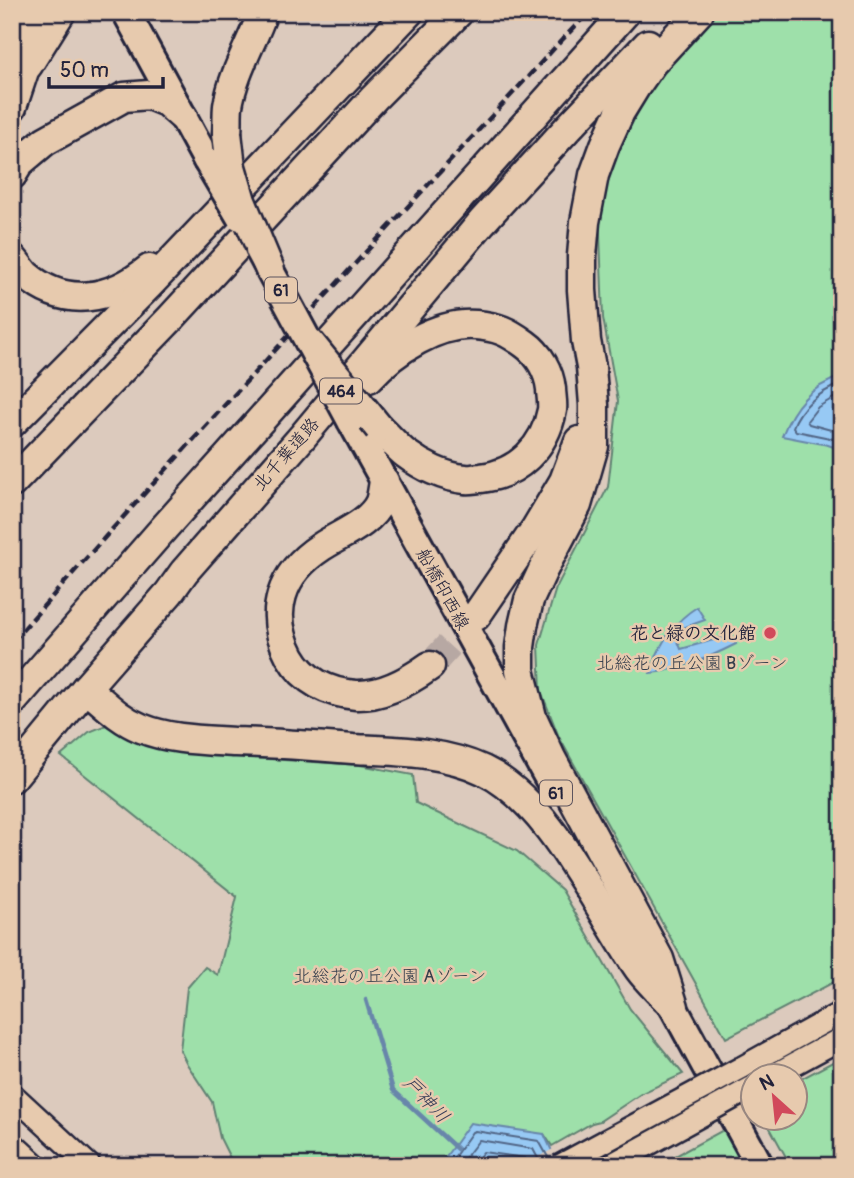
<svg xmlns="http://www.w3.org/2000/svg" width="854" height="1178" viewBox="0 0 854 1178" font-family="Pangolin,'Klee One',sans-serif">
<rect width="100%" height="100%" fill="#dccabd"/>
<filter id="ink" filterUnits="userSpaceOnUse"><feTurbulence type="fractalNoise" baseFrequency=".0143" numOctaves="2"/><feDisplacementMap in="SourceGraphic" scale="14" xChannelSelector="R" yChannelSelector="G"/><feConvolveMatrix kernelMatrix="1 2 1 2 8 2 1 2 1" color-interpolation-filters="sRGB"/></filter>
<g filter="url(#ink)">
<g fill="#9ee0aa" stroke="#608172" stroke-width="2">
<path d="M718,12H842V978L726,1038L559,737L541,691L539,645L556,588L608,487L618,401L603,318L599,206L614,158L652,85Z"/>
<path d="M106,725L146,746L195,754L360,765L413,775L416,803L517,851L562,890L630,1009L683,1074L642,1093L600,1121L592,1123L552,1146L544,1134L440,1166H234L220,1138L212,1102L187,1064L180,1050L187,988L205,967L218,975L237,897L61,756L89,732Z"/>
<path d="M842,1057V1166H791L765,1119L794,1118L795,1082Z"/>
<path d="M725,1129L745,1166H657Z"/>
</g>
<g fill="#97c9f4" stroke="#6886aa" stroke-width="2">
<path d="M842,376V450L828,445L782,436C794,405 810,387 842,376Z"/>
<path d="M697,607L705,620L674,631L681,649L731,635L736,644C708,658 681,670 650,673L651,663H654C661,641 676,620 697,607Z"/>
<path d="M470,1123L544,1134L559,1166H439Z"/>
</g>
<path fill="#dccabd" d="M555,1148L563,1166H521Z"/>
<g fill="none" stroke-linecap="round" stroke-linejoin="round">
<g stroke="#516585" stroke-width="2">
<path d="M842,383C820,392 801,405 793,427L796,431L830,438L842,442"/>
<path d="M842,393L818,407L807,421L809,424L842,433"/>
<path d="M448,1166L472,1132L475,1131L539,1141L549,1159"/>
<path d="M459,1166L479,1140L533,1149L542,1166"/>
<path d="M472,1166L483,1152L525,1158L530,1166"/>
</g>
<path stroke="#6886aa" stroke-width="4.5" d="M366,1000L393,1090L457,1149"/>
<path stroke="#b7a8a3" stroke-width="28" stroke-dasharray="28 14" stroke-linecap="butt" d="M430,666L476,616"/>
<g stroke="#22223b" stroke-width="26">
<g id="tertiary">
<path d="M741,1068L842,1012"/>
<path d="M772,1076L842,1038"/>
<path d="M12,1094L90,1166"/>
<path d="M12,1143L37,1166"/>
</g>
</g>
<g stroke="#22223b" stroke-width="32">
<g id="primary">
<path d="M126,12L207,161"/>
<path d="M351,421L548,778"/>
<path d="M664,990L760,1166"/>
</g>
</g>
<g stroke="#22223b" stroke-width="33">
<g id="trunk">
<path d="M28,65L61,12"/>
<path d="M12,107L24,71L28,12"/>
<path d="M227,133C228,124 227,115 228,106C233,73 252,43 263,12"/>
<path d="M12,175L20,162L45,141L124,97L149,95L166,102L183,117"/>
<path d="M12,258C17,263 21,270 26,275C65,309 111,300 149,269"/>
<path d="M369,378C394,350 438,322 476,325C498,327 507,331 525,344C539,354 549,371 551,389C551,395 553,403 552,410C545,447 518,474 481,478C476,478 470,480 465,479C444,477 422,466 406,454C397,447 388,436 379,428"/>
<path d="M12,423L149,285L409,12"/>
<path d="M384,481C383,487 382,496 380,502C370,524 340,534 321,547C281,573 267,613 290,656C304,681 329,693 356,695C382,696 409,681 430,666"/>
<path d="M12,483L170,319L374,98L459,12"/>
<path d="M476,616L536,528L564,481L579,441"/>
<path d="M86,688C104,703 119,719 141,728C170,740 205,740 236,742C275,743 314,746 353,749C396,751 442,751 483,770C552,803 596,908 639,969C647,980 658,990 667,1000"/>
<path d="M12,702L164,528L626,12"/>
<path d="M12,778L86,688L169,593L184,572L303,436L482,222L567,129L648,44"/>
<path d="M674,1007L659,959L551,758L532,717L520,670V647L523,626L529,600L543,570L577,505L594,446V405L591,367L586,341L582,290V256L585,222L594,175L605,145L620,112L636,86L652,63L699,12"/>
</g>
</g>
<use href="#tertiary" stroke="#e7caae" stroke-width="21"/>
<use href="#primary" stroke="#e7caae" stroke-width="26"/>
<use href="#trunk" stroke="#e7caae" stroke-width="28"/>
<path stroke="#22223b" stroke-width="4.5" stroke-dasharray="10 5" stroke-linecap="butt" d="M12,642C191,438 377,241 560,42L589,12"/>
<g stroke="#22223b" stroke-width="26" stroke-linecap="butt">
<g id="tertiary-bridge">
<path d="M559,1166L741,1068"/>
<path d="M609,1166L751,1088"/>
</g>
</g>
<g stroke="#22223b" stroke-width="32" stroke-linecap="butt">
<g id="primary-bridge">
<path d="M207,161L240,217"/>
<path d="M259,250L351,421"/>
</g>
</g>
<g stroke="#22223b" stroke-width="33" stroke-linecap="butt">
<g id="trunk-bridge">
<path d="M227,133L231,167L241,201L270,270"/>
<path d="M310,343L379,428"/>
</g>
</g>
<use href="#tertiary-bridge" stroke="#e7caae" stroke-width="21"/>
<use href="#primary-bridge" stroke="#e7caae" stroke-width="26"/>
<use href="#trunk-bridge" stroke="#e7caae" stroke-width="28"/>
</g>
</g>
<circle fill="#d1495b" stroke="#e7caae" stroke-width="2.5" cx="770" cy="633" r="7"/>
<g text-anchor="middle" stroke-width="5" stroke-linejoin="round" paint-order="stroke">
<g fill="#e7caae" stroke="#5d545e" stroke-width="2">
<rect x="265" y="277.5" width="32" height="25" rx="5"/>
<rect x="320" y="378.5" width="42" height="25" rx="5"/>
<rect x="540" y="780.5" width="32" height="25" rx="5"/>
</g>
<g font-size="16" font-weight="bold" fill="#22223b">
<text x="281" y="296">61</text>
<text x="341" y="397">464</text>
<text x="556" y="799">61</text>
</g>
<g font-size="18" fill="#22223b" stroke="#e7caae">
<text transform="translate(286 454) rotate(-49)" y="6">北千葉道路</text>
<text transform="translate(443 589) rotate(61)" y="6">船橋印西線</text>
</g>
<g font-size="18" font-weight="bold" fill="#22223b" stroke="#e7caae" text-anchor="end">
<text x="756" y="639">花と緑の文化館</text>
</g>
<g font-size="18" fill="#353e4c" stroke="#e7caae">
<text x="692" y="669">北総花の丘公園 Bゾーン</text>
<text x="390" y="982">北総花の丘公園 Aゾーン</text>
</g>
<g font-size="19" font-style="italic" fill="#343b57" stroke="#e7caae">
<text transform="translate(427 1099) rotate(46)" y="7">戸神川</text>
</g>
</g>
<rect width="854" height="1178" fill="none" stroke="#e7caae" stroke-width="42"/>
<rect x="21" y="21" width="812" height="1136" fill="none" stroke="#22223b" stroke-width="2.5" filter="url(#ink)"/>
<g transform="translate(774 1097) rotate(333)"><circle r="33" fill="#e7caae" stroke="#988780" stroke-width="2"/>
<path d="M0-5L12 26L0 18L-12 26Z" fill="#d1495b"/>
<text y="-10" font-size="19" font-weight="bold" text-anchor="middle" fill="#22223b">N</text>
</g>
<path d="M49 77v10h114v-10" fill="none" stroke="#22223b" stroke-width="3.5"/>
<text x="60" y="77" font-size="21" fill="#22223b" stroke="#e7caae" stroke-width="5" paint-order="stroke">50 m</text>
</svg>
